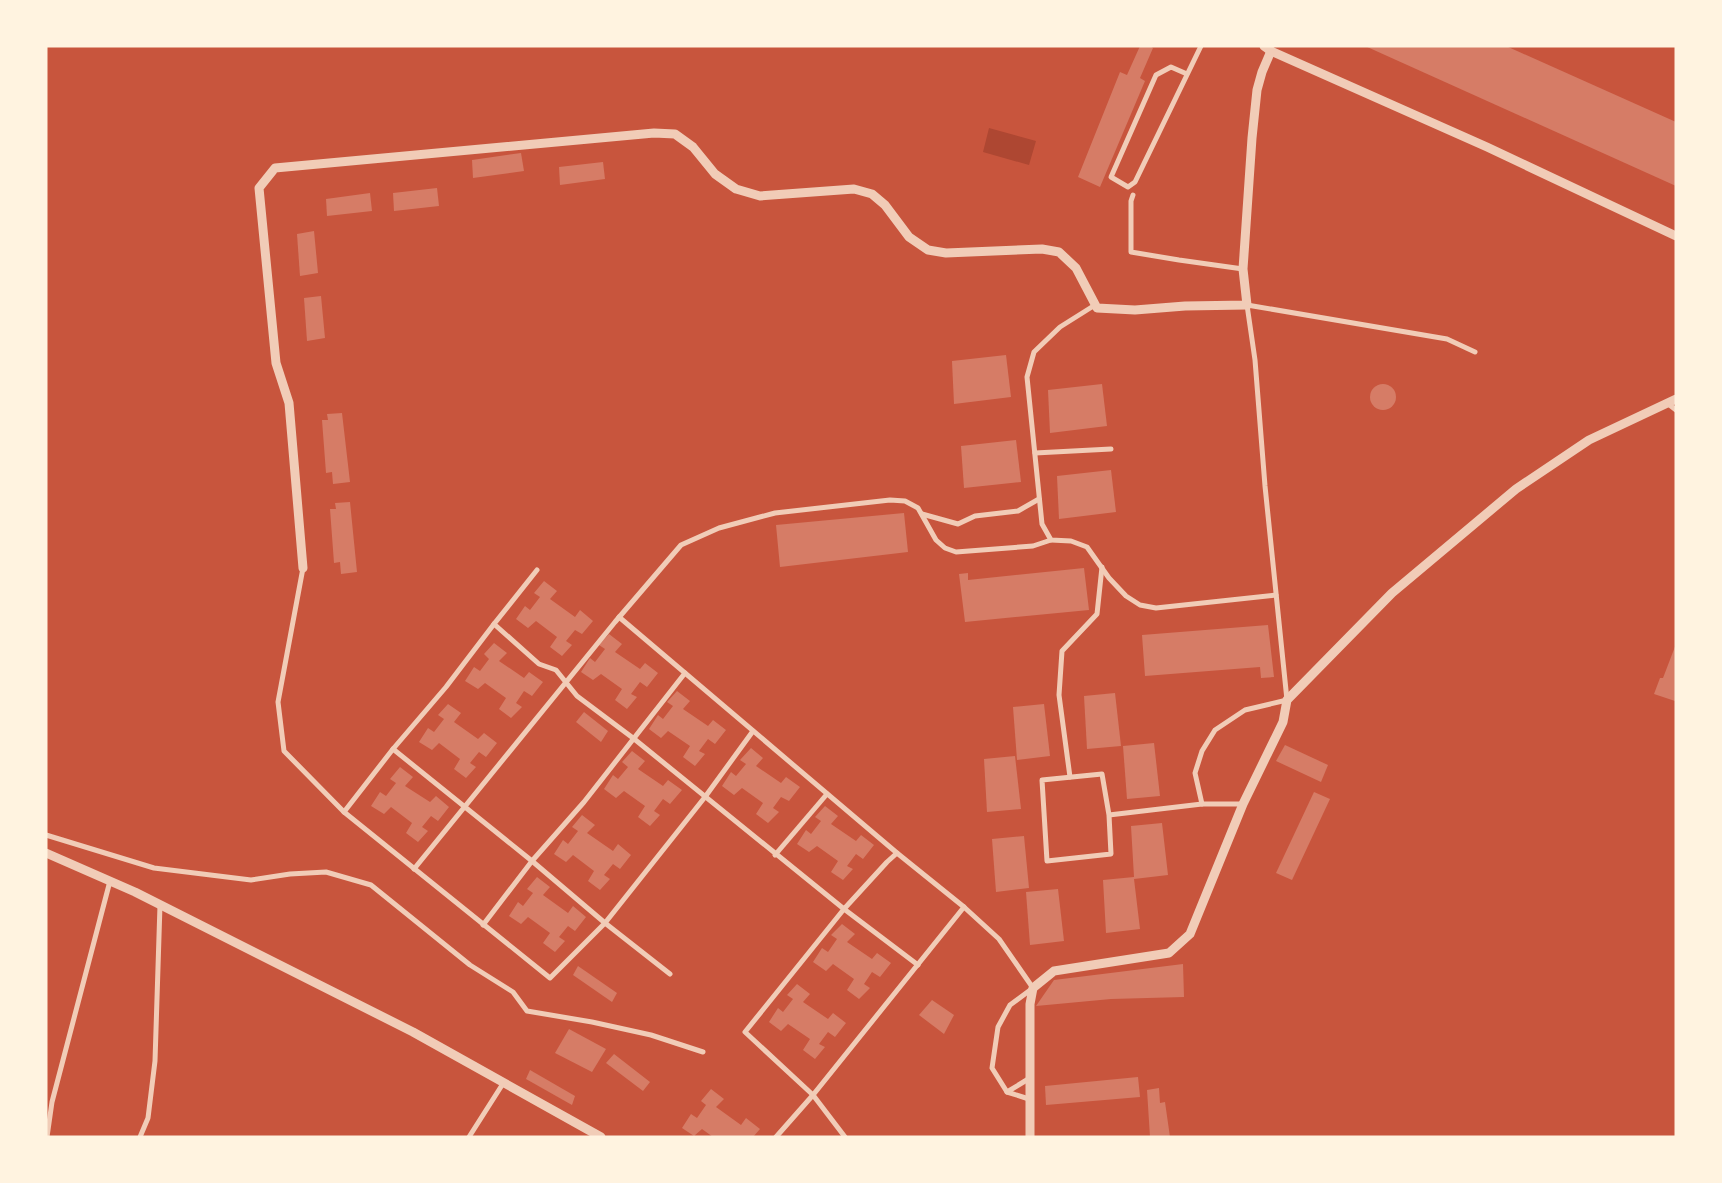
<svg xmlns="http://www.w3.org/2000/svg" width="1722" height="1183" viewBox="0 0 1722 1183" font-family="Inter,sans-serif">
<rect width="100%" height="100%" fill="#c8553d"/>
<path fill="#ae4732" d="M989,128L1036,141L1029,165L983,152Z"/>
<g fill="#d67c66">
<path d="M1140,46H1150L1153,48L1140,78L1145,81L1100,187L1078,177L1120,72L1127,75Z"/>
<path d="M1365,46H1506L1676,122V186Z"/>
<path d="M521,153L524,171L473,178L472,160Z"/>
<path d="M603,162L605,179L560,185L559,167Z"/>
<path d="M437,188L439,206L394,211L393,193Z"/>
<path d="M370,193L372,211L327,216L326,199Z"/>
<path d="M314,231L318,273L300,276L297,234Z"/>
<path d="M321,296L325,338L307,341L304,298Z"/>
<path d="M1006,355L1011,397L954,404L952,361Z"/>
<circle cx="1383" cy="397" r="13"/>
<path d="M1102,384L1107,426L1050,433L1048,390Z"/>
<path d="M342,413L350,482L333,484L332,472L326,473L322,420H328L327,414Z"/>
<path d="M1016,440L1021,482L964,488L961,446Z"/>
<path d="M1111,470L1116,512L1059,519L1057,476Z"/>
<path d="M350,502L357,572L341,574L340,562L334,563L330,509H336L335,503Z"/>
<path d="M904,513L908,552L780,567L776,525Z"/>
<path d="M1084,568L1089,610L965,622L959,574L968,573V580Z"/>
<path d="M544,581L557,591L550,599L575,617L580,610L593,621L582,634L575,630L566,641L572,645L562,656L550,647L557,637L536,621L528,628L516,619L525,606L530,610L540,597L534,593Z"/>
<path d="M1268,625L1274,677L1261,678L1260,667L1145,676L1142,635Z"/>
<path d="M609,634L622,644L615,652L640,669L645,663L658,673L647,687L640,682L631,694L637,697L627,709L615,700L622,689L601,674L593,680L581,672L590,658L595,662L605,649L599,645Z"/>
<path d="M494,643L507,653L499,661L524,678L529,672L543,682L532,696L524,691L516,703L522,707L511,718L499,709L506,698L485,683L478,689L465,681L474,667L480,671L489,659L484,654Z"/>
<path d="M1676,644V699L1675,701L1654,694L1660,678H1663Z"/>
<path d="M677,691L690,701L683,709L708,726L713,720L726,730L715,744L708,739L699,751L705,754L695,766L683,757L690,746L668,731L661,738L649,729L658,715L663,719L673,706L667,702Z"/>
<path d="M1115,693L1121,746L1087,749L1084,696Z"/>
<path d="M448,704L461,713L454,722L478,739L484,733L497,743L486,757L479,752L470,763L476,767L466,778L454,769L460,759L439,743L432,750L419,742L428,728L434,732L444,719L438,715Z"/>
<path d="M1044,704L1050,756L1017,760L1013,707Z"/>
<path d="M584,712L608,731L601,742L576,722Z"/>
<path d="M1154,743L1160,796L1127,799L1123,746Z"/>
<path d="M1285,745L1328,765L1321,782L1276,761Z"/>
<path d="M751,748L763,758L756,766L781,783L786,777L800,787L789,801L781,797L773,808L779,812L768,823L756,814L763,803L742,788L734,795L722,786L731,772L736,776L746,764L740,760Z"/>
<path d="M632,751L645,761L638,769L663,786L668,780L682,790L670,804L663,799L654,811L660,815L650,826L638,817L645,806L624,791L616,798L604,789L613,775L618,779L628,767L622,762Z"/>
<path d="M1015,756L1021,809L987,812L984,759Z"/>
<path d="M400,767L413,777L405,786L430,802L436,796L449,807L438,821L431,816L422,827L428,831L418,842L406,833L412,823L391,807L384,814L371,806L380,792L386,796L396,783L390,779Z"/>
<path d="M1314,792L1330,799L1292,880L1276,873Z"/>
<path d="M825,806L838,816L831,824L856,841L861,835L874,845L863,859L856,854L847,866L853,869L843,880L831,872L838,861L817,846L809,852L797,844L806,830L811,834L821,821L815,817Z"/>
<path d="M582,815L595,825L587,833L613,851L618,844L631,855L620,869L613,864L604,875L610,879L600,890L588,881L594,871L573,855L566,862L554,854L563,840L568,844L578,831L572,827Z"/>
<path d="M1162,823L1168,875L1134,879L1140,929L1106,933L1103,880L1134,877L1131,826Z"/>
<path d="M1024,836L1029,888L996,892L992,839Z"/>
<path d="M537,877L550,887L543,895L568,913L573,906L586,917L575,931L568,926L559,937L565,941L555,952L543,943L550,933L528,917L521,924L509,916L518,902L523,906L533,893L527,889Z"/>
<path d="M1058,889L1064,941L1030,945L1026,892Z"/>
<path d="M842,924L855,934L847,942L872,959L877,953L891,963L880,977L872,972L864,984L870,988L859,999L847,990L854,979L833,964L826,971L813,962L822,948L828,952L837,939L831,935Z"/>
<path d="M1183,964L1184,997L1111,999L1036,1006L1054,980Z"/>
<path d="M578,966L617,993L612,1002L573,975Z"/>
<path d="M797,984L810,994L803,1002L828,1019L833,1013L846,1023L835,1037L828,1032L819,1044L825,1047L815,1059L803,1050L810,1039L788,1024L781,1031L769,1022L778,1008L783,1012L793,999L787,995Z"/>
<path d="M932,1000L954,1015L944,1034L919,1015Z"/>
<path d="M569,1029L606,1049L592,1072L555,1053Z"/>
<path d="M614,1054L650,1082L643,1091L606,1063Z"/>
<path d="M530,1070L575,1096L572,1105L526,1079Z"/>
<path d="M1138,1077L1140,1097L1046,1105L1045,1086Z"/>
<path d="M1159,1088L1160,1103L1165,1102L1170,1137H1150L1147,1090Z"/>
<path d="M711,1089L724,1099L716,1107L741,1125L746,1118L760,1129L753,1137H713L702,1129L694,1136L682,1128L691,1114L697,1118L706,1105L701,1101Z"/>
</g>
<g fill="none" stroke-linecap="round" stroke-linejoin="round">
<g stroke="#f1ccb7" stroke-width="5">
<path d="M1187,74L1171,67L1156,75L1111,177L1128,187L1135,182L1201,46"/>
<path d="M1133,195L1131,201V252L1179,260L1243,269"/>
<path d="M1095,305L1060,327L1034,352L1027,377L1042,524L1051,540L1071,541L1087,547L1109,578L1126,596L1140,605L1156,608L1276,595"/>
<path d="M1667,403L1676,410"/>
<path d="M1035,453L1111,449"/>
<path d="M922,514L958,524L975,516L1018,511L1039,499"/>
<path d="M303,568L278,702L284,751L344,812L393,749L446,687L494,624"/>
<path d="M537,570L494,624L539,664L556,670L577,696L633,738L844,909L918,965"/>
<path d="M619,617L897,853"/>
<path d="M393,749L532,861L605,923L670,974"/>
<path d="M1070,777L1059,695L1062,651L1097,614L1102,567"/>
<path d="M1202,804L1195,773L1202,751L1215,730L1245,710L1287,700L1265,486L1255,360L1247,305L1447,339L1475,352"/>
<path d="M344,812L550,978L605,923L705,797L753,731"/>
<path d="M1109,815L1111,854L1047,861L1042,780L1102,774L1109,815L1202,804H1243"/>
<path d="M46,835L154,868L251,880L290,874L326,872L371,885L470,965L513,992L527,1011L592,1022L651,1035L703,1052"/>
<path d="M775,855L827,794"/>
<path d="M414,869L615,622L681,545L719,528L775,513L890,500L905,501L918,508L936,540L945,548L956,552L1033,546L1051,540"/>
<path d="M483,925L532,861L584,802L685,673"/>
<path d="M1007,1092L1029,1099"/>
<path d="M47,1137L52,1102L110,881"/>
<path d="M140,1137L148,1118L155,1061L160,905"/>
<path d="M469,1137L504,1082"/>
<path d="M776,1137L813,1095L964,907"/>
<path d="M845,1137L813,1095L745,1032L844,909L887,862L897,853L964,907L999,939L1033,988L1010,1005L998,1027L992,1068L1007,1092L1030,1078"/>
</g>
<g stroke="#f1ccb7" stroke-width="9">
<path d="M1264,46L1271,51L1487,147L1676,236"/>
<path d="M303,568L289,403L276,363L259,188L275,168L654,133L675,134L693,147L715,174L736,189L760,196L854,189L872,194L885,205L909,237L928,250L946,253L1042,249L1059,252L1076,268L1097,308L1135,310L1185,306L1247,305L1243,269L1252,138L1257,90L1262,72L1271,51"/>
<path d="M46,853L135,892L413,1032L601,1137"/>
<path d="M1030,1137V1004L1033,988L1054,971L1169,953L1190,934L1243,804L1283,722L1287,700L1392,593L1516,489L1589,440L1676,399"/>
</g>
</g>
<rect width="1722" height="1183" fill="none" stroke="#fff3e0" stroke-width="95"/>
</svg>
